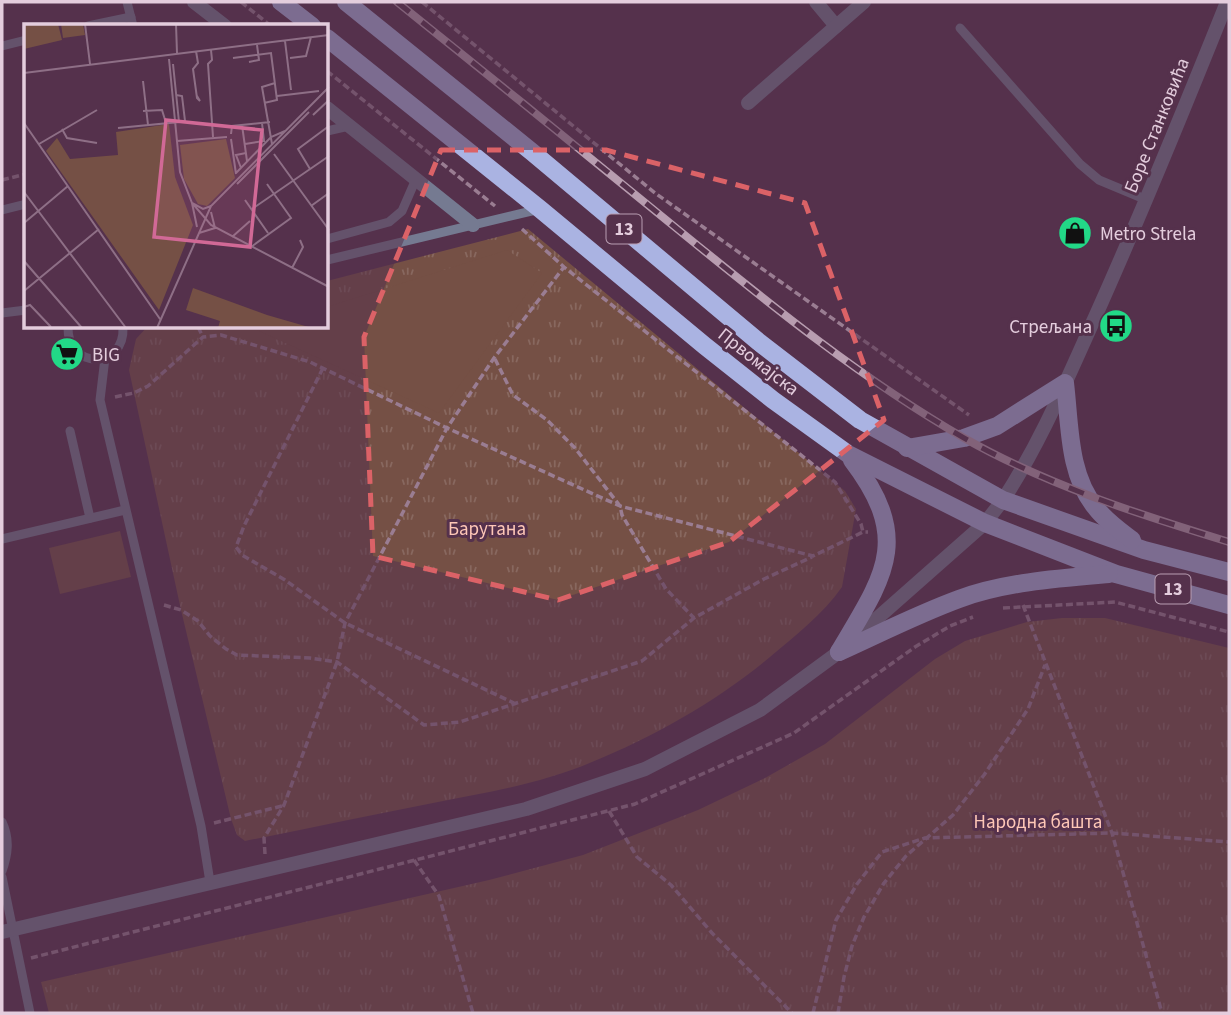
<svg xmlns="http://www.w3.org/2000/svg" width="1231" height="1015" viewBox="0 0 1231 1015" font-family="'Source Sans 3',sans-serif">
<defs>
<pattern id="grass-tufts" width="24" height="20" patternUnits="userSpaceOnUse" patternTransform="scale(1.75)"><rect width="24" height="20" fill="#755045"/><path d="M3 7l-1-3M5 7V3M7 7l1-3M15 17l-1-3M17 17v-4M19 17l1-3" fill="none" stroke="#88685f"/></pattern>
</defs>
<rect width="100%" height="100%" fill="#55314c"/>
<g fill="url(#grass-tufts)">
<path d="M528,229L845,491L856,509L842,587C823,614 795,636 770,657C717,701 655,736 592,762C543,783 489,792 438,802C373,815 309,828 245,841L237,835L231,819L181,610L129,370L136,339L147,327H327V281Z"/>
<path d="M1062,618H1105L1229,648V1013H49L41,982L489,880L583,855L698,810L765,778L825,744L935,659L965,641L1027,622Z"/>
</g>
<g fill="#755045">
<path d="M507,250L542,273L439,413L257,330L265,327H327V307Z"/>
<path d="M120,531L131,577L60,594L49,548Z"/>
</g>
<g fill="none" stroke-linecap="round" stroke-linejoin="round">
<g stroke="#9a7d92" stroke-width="3.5" stroke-dasharray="7 3.5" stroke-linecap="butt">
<path d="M241,2L271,26"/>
<path d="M422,2L655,193L969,415"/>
<path d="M327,71L495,206"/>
<path d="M2,180L26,174"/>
<path d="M522,229L564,267L835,482L861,524L863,532"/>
<path d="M198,327L203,337"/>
<path d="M495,359L513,395L547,420L575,448L620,506L622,515L666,589L694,618"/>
<path d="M323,368L244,526L236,547L242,555L285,580L345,623L514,703"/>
<path d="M115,397L134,393L148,386L203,337L221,335L310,362L447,428L620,506L813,556L863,532H868"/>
<path d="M164,605L181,610L198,621L210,636L226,649L237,655L310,658L337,662L424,725L460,722L642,661L694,618L764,579L812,557"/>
<path d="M1023,605L1112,833L1162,1013"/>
<path d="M1003,608L1115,602L1229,632"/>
<path d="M609,811L637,857L671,885L712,933L792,1013"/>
<path d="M214,823L282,806"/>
<path d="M265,854L264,838L284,805L337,662L345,623L447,428L494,358L564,267"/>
<path d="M414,860L439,896L473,1013"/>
<path d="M31,958L635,804L794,733L915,647L950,626L973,617"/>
<path d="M813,1013L836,920L857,884L882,852L925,838L1112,833L1229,842"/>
<path d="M838,1013L844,977L852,946L864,917L884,883L906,856L953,815L984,775L1028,709L1045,665"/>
</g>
<g stroke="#757a91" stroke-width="9">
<path d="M127,2L133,26"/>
<path d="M88,26L131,17"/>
<path d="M960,28L1080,164L1099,180L1147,200"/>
<path d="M2,46L26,40"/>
<path d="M327,131L349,126"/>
<path d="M2,210L26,204"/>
<path d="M327,239L389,222L402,211L416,179"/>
<path d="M327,260L540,209"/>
<path d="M2,313L26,310"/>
<path d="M68,327C67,370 125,370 123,327"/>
<path d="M105,358L100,400L201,826L210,882"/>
<path d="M70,431L90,518"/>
<path d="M2,539L125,510"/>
<path d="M2,822C10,839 8,854 2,871"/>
<path d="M2,877L30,1013"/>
</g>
<g stroke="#757a91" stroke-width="14">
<path d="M194,2L225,26"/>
<path d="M816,2L836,26"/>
<path d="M748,103L864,2"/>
<path d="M327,108L473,225"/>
<path d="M1003,500C1041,442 1067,379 1096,315C1142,212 1185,107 1227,2"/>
</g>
<path stroke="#757a91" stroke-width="14" d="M2,932L526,809L645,769L760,710L839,652L985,523L1003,500"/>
<g stroke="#aab3e2" stroke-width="18">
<path d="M281,2L312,26"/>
<path d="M346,2L532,152L760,343L860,420L1003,500L1144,550L1229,572"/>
<path d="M327,38L540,209L705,346L773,400L848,454L985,523L1116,574L1229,605"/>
<path d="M907,448L964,438L997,426L1065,383C1070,424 1068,475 1096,508C1106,521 1119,530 1132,540"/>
<path d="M839,652C879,634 918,614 959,599C1004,582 1062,578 1109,574"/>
<path d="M839,652C884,576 913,540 852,460"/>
</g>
<g stroke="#b89db0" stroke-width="8">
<path id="rail" d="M397,2C492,78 587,155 681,232C772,306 862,379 964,438C1047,485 1138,514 1229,542"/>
</g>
<use href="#rail" stroke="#55314c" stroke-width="5" stroke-dasharray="16" stroke-linecap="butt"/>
</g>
<path d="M0 0H1231V1015H0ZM441,150H606L805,203L884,420L729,542L558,600L373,556L364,337Z" fill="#55314c" fill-opacity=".55" fill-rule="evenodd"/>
<path fill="none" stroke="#db6267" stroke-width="5" stroke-dasharray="14 9" stroke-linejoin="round" d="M441,150H606L805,203L884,420L729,542L558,600L373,556L364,337Z"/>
<defs>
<g id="shop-disc" transform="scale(1.75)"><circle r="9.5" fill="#22d887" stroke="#55314c"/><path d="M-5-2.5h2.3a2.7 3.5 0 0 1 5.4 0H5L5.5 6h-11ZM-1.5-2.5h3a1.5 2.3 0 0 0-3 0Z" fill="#111"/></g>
<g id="bus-disc" transform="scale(1.75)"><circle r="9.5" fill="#22d887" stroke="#55314c"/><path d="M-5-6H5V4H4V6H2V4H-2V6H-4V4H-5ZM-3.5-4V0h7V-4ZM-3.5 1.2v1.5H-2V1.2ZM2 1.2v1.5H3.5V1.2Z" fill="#111"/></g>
<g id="supermarket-disc" transform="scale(1.75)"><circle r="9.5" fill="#22d887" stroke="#55314c"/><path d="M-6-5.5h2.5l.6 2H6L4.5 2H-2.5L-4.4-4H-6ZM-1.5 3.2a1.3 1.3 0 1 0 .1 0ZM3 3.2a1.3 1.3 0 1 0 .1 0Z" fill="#111"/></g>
</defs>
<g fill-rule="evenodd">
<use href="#shop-disc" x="1075" y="233"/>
<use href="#bus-disc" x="1116" y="326"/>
<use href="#supermarket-disc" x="67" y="354"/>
</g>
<g text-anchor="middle" stroke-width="6" stroke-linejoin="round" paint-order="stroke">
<g fill="#55314c" stroke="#b99eb2" stroke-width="2">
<rect x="606.5" y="214.5" width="35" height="29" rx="5"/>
<rect x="1155.5" y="574.5" width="35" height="29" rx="5"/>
</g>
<g font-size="18" font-weight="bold" fill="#e4cddd">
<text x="624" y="235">13</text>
<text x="1173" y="595">13</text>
</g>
<g font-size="19" fill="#e4cddd" stroke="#55314c">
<text transform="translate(1156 125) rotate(-68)" y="7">Боре Станковића</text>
<text transform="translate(759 361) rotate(38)" y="7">Првомајска</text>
</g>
<g font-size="19" fill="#e4cddd" stroke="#55314c" text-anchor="start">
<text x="1100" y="240">Metro Strela</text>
<text x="1092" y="333" text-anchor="end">Стрељана</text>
<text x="92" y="361">BIG</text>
</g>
<g font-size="19" fill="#fec7b7" stroke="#55314c">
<text x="487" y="535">Барутана</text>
<text x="1038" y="828">Народна башта</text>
</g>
</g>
<g transform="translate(24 24)">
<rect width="304" height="304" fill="#55314c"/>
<path d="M145,100L151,153L169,201L135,286L22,127L33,114L46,135L94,131L92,108ZM202,115L211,154L183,182L174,180L160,155L156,121ZM169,264L243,291L288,304H194L196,297L162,286Z" fill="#755045"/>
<path d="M0,0H34L38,16L0,25ZM37,0H59L61,11L39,14Z" fill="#755045"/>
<path fill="none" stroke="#8e6f86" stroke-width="2" d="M61,0L66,40M152,0L153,29M261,17L267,66M187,26L188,36L184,40L189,113M172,27L174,39L169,45L173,74L176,77L173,72M209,34L247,29L253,76L240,79M266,34L282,32L287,13M145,35L156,148L168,179L187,201L305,263M225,38L235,36L233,21M0,49L305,11M119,57L124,101M152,71L158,72L161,97L155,98M253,72L295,67M119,87L138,86L142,99M289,91L305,76M0,99L136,295M218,101L223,137M94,104L155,98L149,40M38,105L43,114L73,119M207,110L208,102L246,98M207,115L212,150M153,117L203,113M15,120L73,86M221,120L240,117L238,99M248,120L238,63L251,59M250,130L305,206M217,144L212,131L222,129M286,145L274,125L305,102M212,149L247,113L261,107M213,160L285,88M0,168L102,304M221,176L244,209M168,179L173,203M168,179L179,185L187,182M287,182L305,169M228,185L305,132M0,199L44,162M175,209L191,204L187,188M208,213L226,197M227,223L267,194L243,160M0,237L58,304M268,244L279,223L276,216M0,267L75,205M0,283L6,281L27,303M133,304L187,182L305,63"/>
<path fill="#d16996" fill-opacity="0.15" stroke="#d16996" stroke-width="3.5" d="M142,96L238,106L226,223L130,213Z"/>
<rect width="304" height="304" fill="none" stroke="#e4cddd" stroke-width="3.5"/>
</g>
<rect width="1231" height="1015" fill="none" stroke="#e4cddd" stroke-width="7"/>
</svg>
